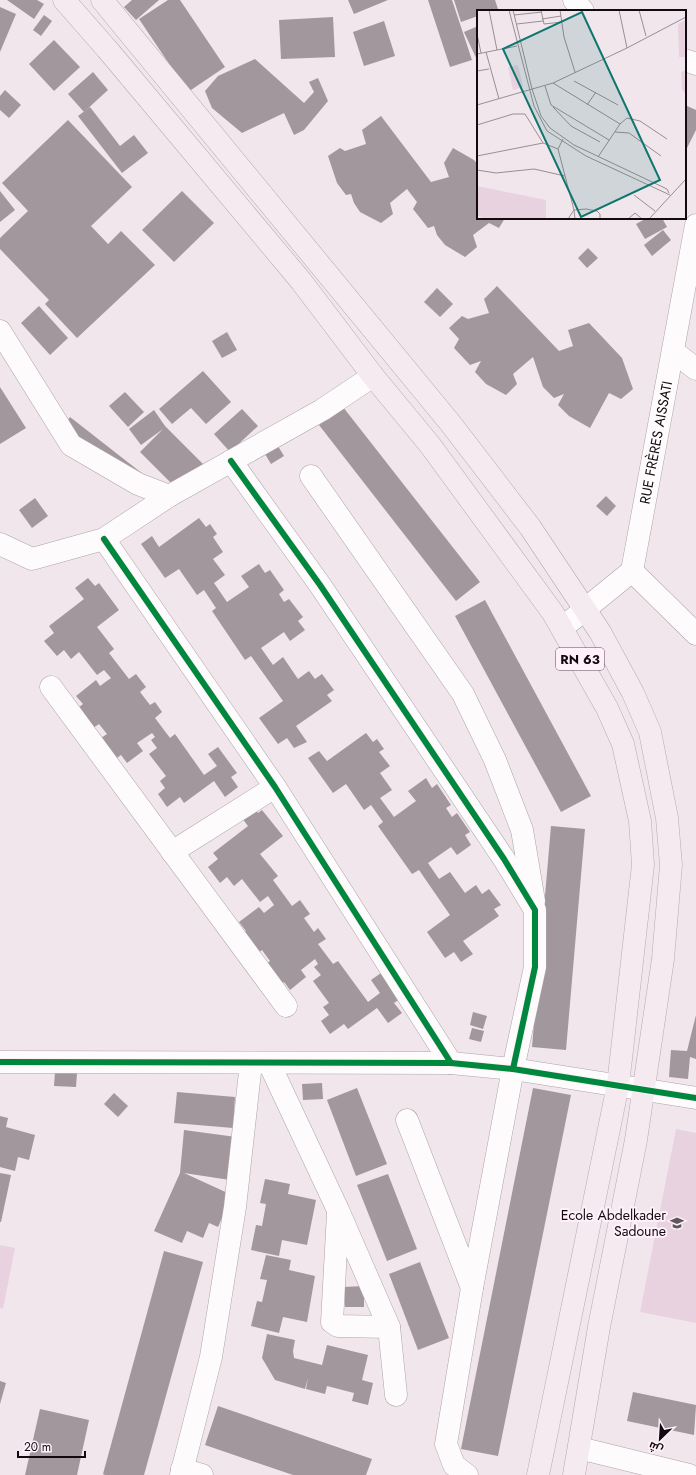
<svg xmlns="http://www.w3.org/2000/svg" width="696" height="1475" viewBox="0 0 696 1475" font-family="Jost,Cairo,sans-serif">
<rect width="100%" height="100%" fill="#f2e6ed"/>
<g fill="#e9d2e0">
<path d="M676,1129L696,1133V1323L640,1312Z"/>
<path d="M0,1245L15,1248L3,1309L0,1308Z"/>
</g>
<g fill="#a1979d">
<path d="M7,0H37L44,4L34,19Z"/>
<path d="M132,0H159L136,20L124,7Z"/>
<path d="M168,0H180L225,67L188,92L139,19Z"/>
<path d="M348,0H388L354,14Z"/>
<path d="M428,0H452L472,60L450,67Z"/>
<path d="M454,0H495L498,9L493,11H478V16L461,22Z"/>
<path d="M0,7L16,14L0,52Z"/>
<path d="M44,15L52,21L41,36L33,30Z"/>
<path d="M333,17L335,57L281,59L279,20Z"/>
<path d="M384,21L395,56L364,66L353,32Z"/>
<path d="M478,26V62L464,32Z"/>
<path d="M54,40L80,67L54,91L29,64Z"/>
<path d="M255,59L304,103L314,92L309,82L318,78L328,101L304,130L294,135L284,113L242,133L212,108L205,91L218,76Z"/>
<path d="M93,72L108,90L84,112L68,94Z"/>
<path d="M5,90L21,105L9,118L0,110V96Z"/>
<path d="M685,105L696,110V130L685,152Z"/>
<path d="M90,107L120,146L134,135L148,153L122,173L78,116Z"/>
<path d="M381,116L431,182L449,177L444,163L453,148L474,160L478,165V218H505L499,228L489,223L473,235L477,247L465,257L445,245L437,235L434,226L428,228L413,209L417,202L407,189L390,203L393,214L381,223L360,212L354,203L351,194L346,195L337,183L328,156L340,148L345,151L366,144L362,130Z"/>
<path d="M68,120L132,187L91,226L108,244L121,231L155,265L77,338L45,304L49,300L0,249V238L28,211L2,183Z"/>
<path d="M0,191L15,210L0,222Z"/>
<path d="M182,191L214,223L174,262L142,230Z"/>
<path d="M647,218H662L667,227L645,239L636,224Z"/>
<path d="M663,230L671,240L652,256L644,245Z"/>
<path d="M588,248L598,258L587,268L578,258Z"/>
<path d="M497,286L559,351L573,346L568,330L589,323L622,358L633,389L621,399L609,393L590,428L569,416L558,405L564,394L554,398L543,387L533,357L513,374L517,384L506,395L486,384L475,372L481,361L470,365L454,348L459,339L449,328L462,316L468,319L489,313L484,299Z"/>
<path d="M437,288L453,304L440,317L424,302Z"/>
<path d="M39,306L68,338L50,355L21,323Z"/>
<path d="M227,332L237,350L222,358L212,341Z"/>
<path d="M203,371L231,402L206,424L191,408L172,424L159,409Z"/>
<path d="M0,387L26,428L0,444Z"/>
<path d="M125,392L144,412L128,427L109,406Z"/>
<path d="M343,407L480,582L456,601L319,425Z"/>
<path d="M242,409L258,426L230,452L214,434Z"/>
<path d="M154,410L165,426L204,465L178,490L140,452L163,429L141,445L129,429Z"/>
<path d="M70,417L157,485L61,429Z"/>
<path d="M278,446L284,456L271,464L265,454Z"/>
<path d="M606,496L616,506L607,516L596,506Z"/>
<path d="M35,498L48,516L32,528L19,510Z"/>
<path d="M199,518L206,527L210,524L217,534L213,537L223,552L213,559L225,575L214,583L227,602L249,587L241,576L259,564L265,573L270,570L284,590L279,594L284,602L289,599L303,617L298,621L305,630L290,641L284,632L261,648L273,665L283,657L298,679L309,671L315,679L322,674L334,690L327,695L332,701L296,726L307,742L294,748L287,738L278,744L259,718L283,701L251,656L245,660L212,611L216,608L204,590L197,595L179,569L165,578L141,544L152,536L159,547Z"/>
<path d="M88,578L95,586L99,583L119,610L97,627L114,649L109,653L129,679L136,674L146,687L140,692L150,705L155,702L162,712L155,718L170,738L175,734L204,775L217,766L208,754L218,747L237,773L231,777L238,787L225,797L214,781L184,803L180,797L167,807L158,794L165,788L160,781L166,776L149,754L157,748L151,740L155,737L152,733L137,743L143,751L127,763L121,755L117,758L101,738L107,734L99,724L93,728L78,708L83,704L76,696L96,680L100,686L111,678L104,670L97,675L79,652L71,659L64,650L57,656L44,641L54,633L49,626L84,599L75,588Z"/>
<path d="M485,600L591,796L561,812L455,616Z"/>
<path d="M366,733L373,742L377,739L384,749L379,752L390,766L380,773L392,790L380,798L394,817L416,801L408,791L426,778L432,788L437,784L451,805L446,808L452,817L457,813L470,832L465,835L471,845L457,855L451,847L428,863L439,879L450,872L465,893L476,885L482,894L489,889L501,905L494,909L499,916L463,941L473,954L461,962L454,952L445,958L427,932L450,915L419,870L412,874L378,826L383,822L371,805L364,810L346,784L333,793L308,758L319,751L327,761Z"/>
<path d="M251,804L258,813L262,810L283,836L260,854L278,876L273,880L292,906L300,900L310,914L304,918L314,932L318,928L326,939L318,944L333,964L338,961L368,1002L380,993L371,980L381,973L400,999L394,1003L402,1013L388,1023L377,1008L348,1029L344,1024L330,1034L321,1021L329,1015L323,1007L329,1003L313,981L321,975L314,967L318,964L315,959L301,970L306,977L290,990L284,982L280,985L265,965L270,961L262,950L256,955L241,935L246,931L239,922L259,907L264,913L274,905L268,896L260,902L242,879L234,886L227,877L220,883L208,867L218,859L213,853L248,826L239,814Z"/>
<path d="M551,826L585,829L566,1050L532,1047Z"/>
<path d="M473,1012L487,1016L483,1029L470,1025Z"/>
<path d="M696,1015V1059L690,1057L688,1079L669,1077L671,1050L687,1051Z"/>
<path d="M472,1028L484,1031L481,1042L469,1039Z"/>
<path d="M55,1072L77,1073L76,1087L54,1086Z"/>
<path d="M322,1083L323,1099L303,1100L302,1084Z"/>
<path d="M357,1088L387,1164L356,1176L327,1100Z"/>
<path d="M533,1088L571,1095L498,1456L461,1449Z"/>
<path d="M177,1092L235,1097L233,1128L174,1123Z"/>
<path d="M114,1093L128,1106L118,1117L104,1104Z"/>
<path d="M0,1116L8,1118L6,1127L35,1135L29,1160L18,1157L15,1171L0,1167Z"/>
<path d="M184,1130L236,1137L230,1180L184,1173L232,1195L218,1227L209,1223L203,1238L187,1231L182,1243L154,1231L180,1173Z"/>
<path d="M0,1173L11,1175L1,1222H0Z"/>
<path d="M388,1174L417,1249L387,1261L357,1185Z"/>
<path d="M265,1179L290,1184L288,1194L316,1200L307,1245L282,1240L279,1256L251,1250L256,1225L262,1226L266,1204L260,1203Z"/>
<path d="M164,1251L203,1262L144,1475H105L103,1474Z"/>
<path d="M266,1255L291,1260L289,1270L315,1276L307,1322L283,1317L279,1333L251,1326L257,1301L262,1302L267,1280L260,1279Z"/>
<path d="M420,1262L449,1338L418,1350L389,1274Z"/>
<path d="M364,1286V1307H345L344,1287Z"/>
<path d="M267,1334L295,1340L293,1351L294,1358L322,1365L327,1345L368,1355L362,1380L373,1383L368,1405L352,1401L354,1393L327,1386L325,1394L306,1389L308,1378L305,1389L275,1380L262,1358Z"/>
<path d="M0,1381L6,1383L0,1404Z"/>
<path d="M633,1392L696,1405L694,1435L627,1421Z"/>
<path d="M218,1406L372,1459L366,1475H293L205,1445Z"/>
<path d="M40,1409L89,1420L77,1475H25Z"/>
</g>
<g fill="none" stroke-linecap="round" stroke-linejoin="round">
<g stroke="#ada3a9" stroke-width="23">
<g id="minor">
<path d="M574,0L583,11"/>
<path d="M685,60L696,64"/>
<path d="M0,331L71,445L138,484L169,496"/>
<path d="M674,352L696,369"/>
<path d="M231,461L320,585L504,859L535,910V967L513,1069L472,1288L446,1444L454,1465L467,1475"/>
<path d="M311,476L463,694L495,760L522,830L534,901"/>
<path d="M104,539L275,787L451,1063"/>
<path d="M0,544L32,559L104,539L169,496L322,410L373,376"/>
<path d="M632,571L696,634"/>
<path id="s1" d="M562,628L632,571L696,225"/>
<path d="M51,687L286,1006"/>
<path d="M172,852L275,787"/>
<path d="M0,1062L451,1063L513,1069L696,1098"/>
<path d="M269,1063L338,1210L389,1327L396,1395"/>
<path d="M407,1120L472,1288"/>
<path d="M338,1213L332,1322L338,1326L389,1327"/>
<path d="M579,1448L689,1475"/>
<path d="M182,1469L202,1475"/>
<path d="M181,1475L211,1357L235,1207L251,1063"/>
</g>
</g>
<g stroke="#baa7b3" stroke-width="23">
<g id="major">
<path d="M64,0L107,49L301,281L373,376L430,445L553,613L607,708L623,744L640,821L643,865L618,1085L538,1475"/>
<path d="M102,0L451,424L530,527L600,632L633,693L650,732L667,818L671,865L663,959L636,1140L599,1327L574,1475"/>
</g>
</g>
<use href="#minor" stroke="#fdfbfc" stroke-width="22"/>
<use href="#major" stroke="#f4eaf0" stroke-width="22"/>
<g stroke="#fff0f9" stroke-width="8">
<g id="cycleway">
<path d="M231,461L320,585L504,859L535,910V967L513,1069"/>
<path d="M104,539L275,787L451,1063"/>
<path d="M0,1062L451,1063L513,1069L696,1098"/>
</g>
</g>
<use href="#cycleway" stroke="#00873e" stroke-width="6"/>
</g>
<defs>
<g id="school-bare" transform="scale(1.08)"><path d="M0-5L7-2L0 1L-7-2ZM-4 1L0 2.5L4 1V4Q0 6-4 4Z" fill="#60575d" stroke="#fff0f9" stroke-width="2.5" paint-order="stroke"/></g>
</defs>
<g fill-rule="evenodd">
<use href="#school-bare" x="677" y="1223"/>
</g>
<g text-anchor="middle" stroke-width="4" stroke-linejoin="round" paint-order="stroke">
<rect fill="#fff0f9" stroke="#594f55" stroke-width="1" x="556" y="648" width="48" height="22" rx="3"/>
<g font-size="13" font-weight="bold" fill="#120a0f">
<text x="580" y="664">RN 63</text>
</g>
<g font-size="14" fill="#120a0f" stroke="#fff0f9">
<text dy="5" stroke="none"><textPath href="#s1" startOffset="221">RUE FRÈRES AISSATI</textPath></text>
</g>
<g font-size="14" fill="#120a0f" stroke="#fff0f9" text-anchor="end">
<text x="666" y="1220">Ecole Abdelkader<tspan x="666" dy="16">Sadoune</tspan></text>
</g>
</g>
<g transform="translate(477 10)">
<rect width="209" height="209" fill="#f2e6ed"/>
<path d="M209,10V47H202L201,14ZM41,55L46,77L36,80L31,57ZM209,60V83H208L205,80L204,62ZM0,176L69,190V209H7L0,205Z" fill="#e9d2e0"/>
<path fill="none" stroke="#988e94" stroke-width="1" d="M12,0L20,40M32,0L57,96L70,121L109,146L193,185M36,0L55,79L64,106L73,118L97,135L190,179L192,183M64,0L67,14L85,12M83,0L87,27L98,62M142,0L150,38M162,0L169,26M37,5L65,2M65,9L84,6M40,14L66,11M0,24L4,43M9,42L22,89M0,44L40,36M0,61L12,59M97,71L141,95M76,73L143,114M68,76L74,95L132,130M0,95L76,73L150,38L209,7M110,95L119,82M76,97L94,116L123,132M0,115L36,104H48L66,133M138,122L152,123L184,146M86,129L81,139L97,200L91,209M0,146L66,133L81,139M121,147L143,114L150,108L163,111L190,129M0,160L19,163L57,159L88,166M157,185L178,201M98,209L97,200L109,199L120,201L123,204V209M151,209L158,203L165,209M172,209L209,169"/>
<path fill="#0f766e" fill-opacity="0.15" stroke="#0f766e" stroke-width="2" d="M105,2L183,170L104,207L26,39Z"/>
<rect width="209" height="209" fill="none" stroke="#120a0f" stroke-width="2"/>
</g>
<g transform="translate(660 1439) rotate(205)" stroke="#fff0f9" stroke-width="3" paint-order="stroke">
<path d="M0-3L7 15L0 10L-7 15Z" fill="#120a0f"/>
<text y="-6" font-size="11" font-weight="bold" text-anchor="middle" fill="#120a0f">ش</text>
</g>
<path d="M18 1451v6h67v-6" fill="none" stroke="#120a0f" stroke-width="2"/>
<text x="24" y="1451" font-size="12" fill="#120a0f" stroke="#fff0f9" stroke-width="3" paint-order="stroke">20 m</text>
</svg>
